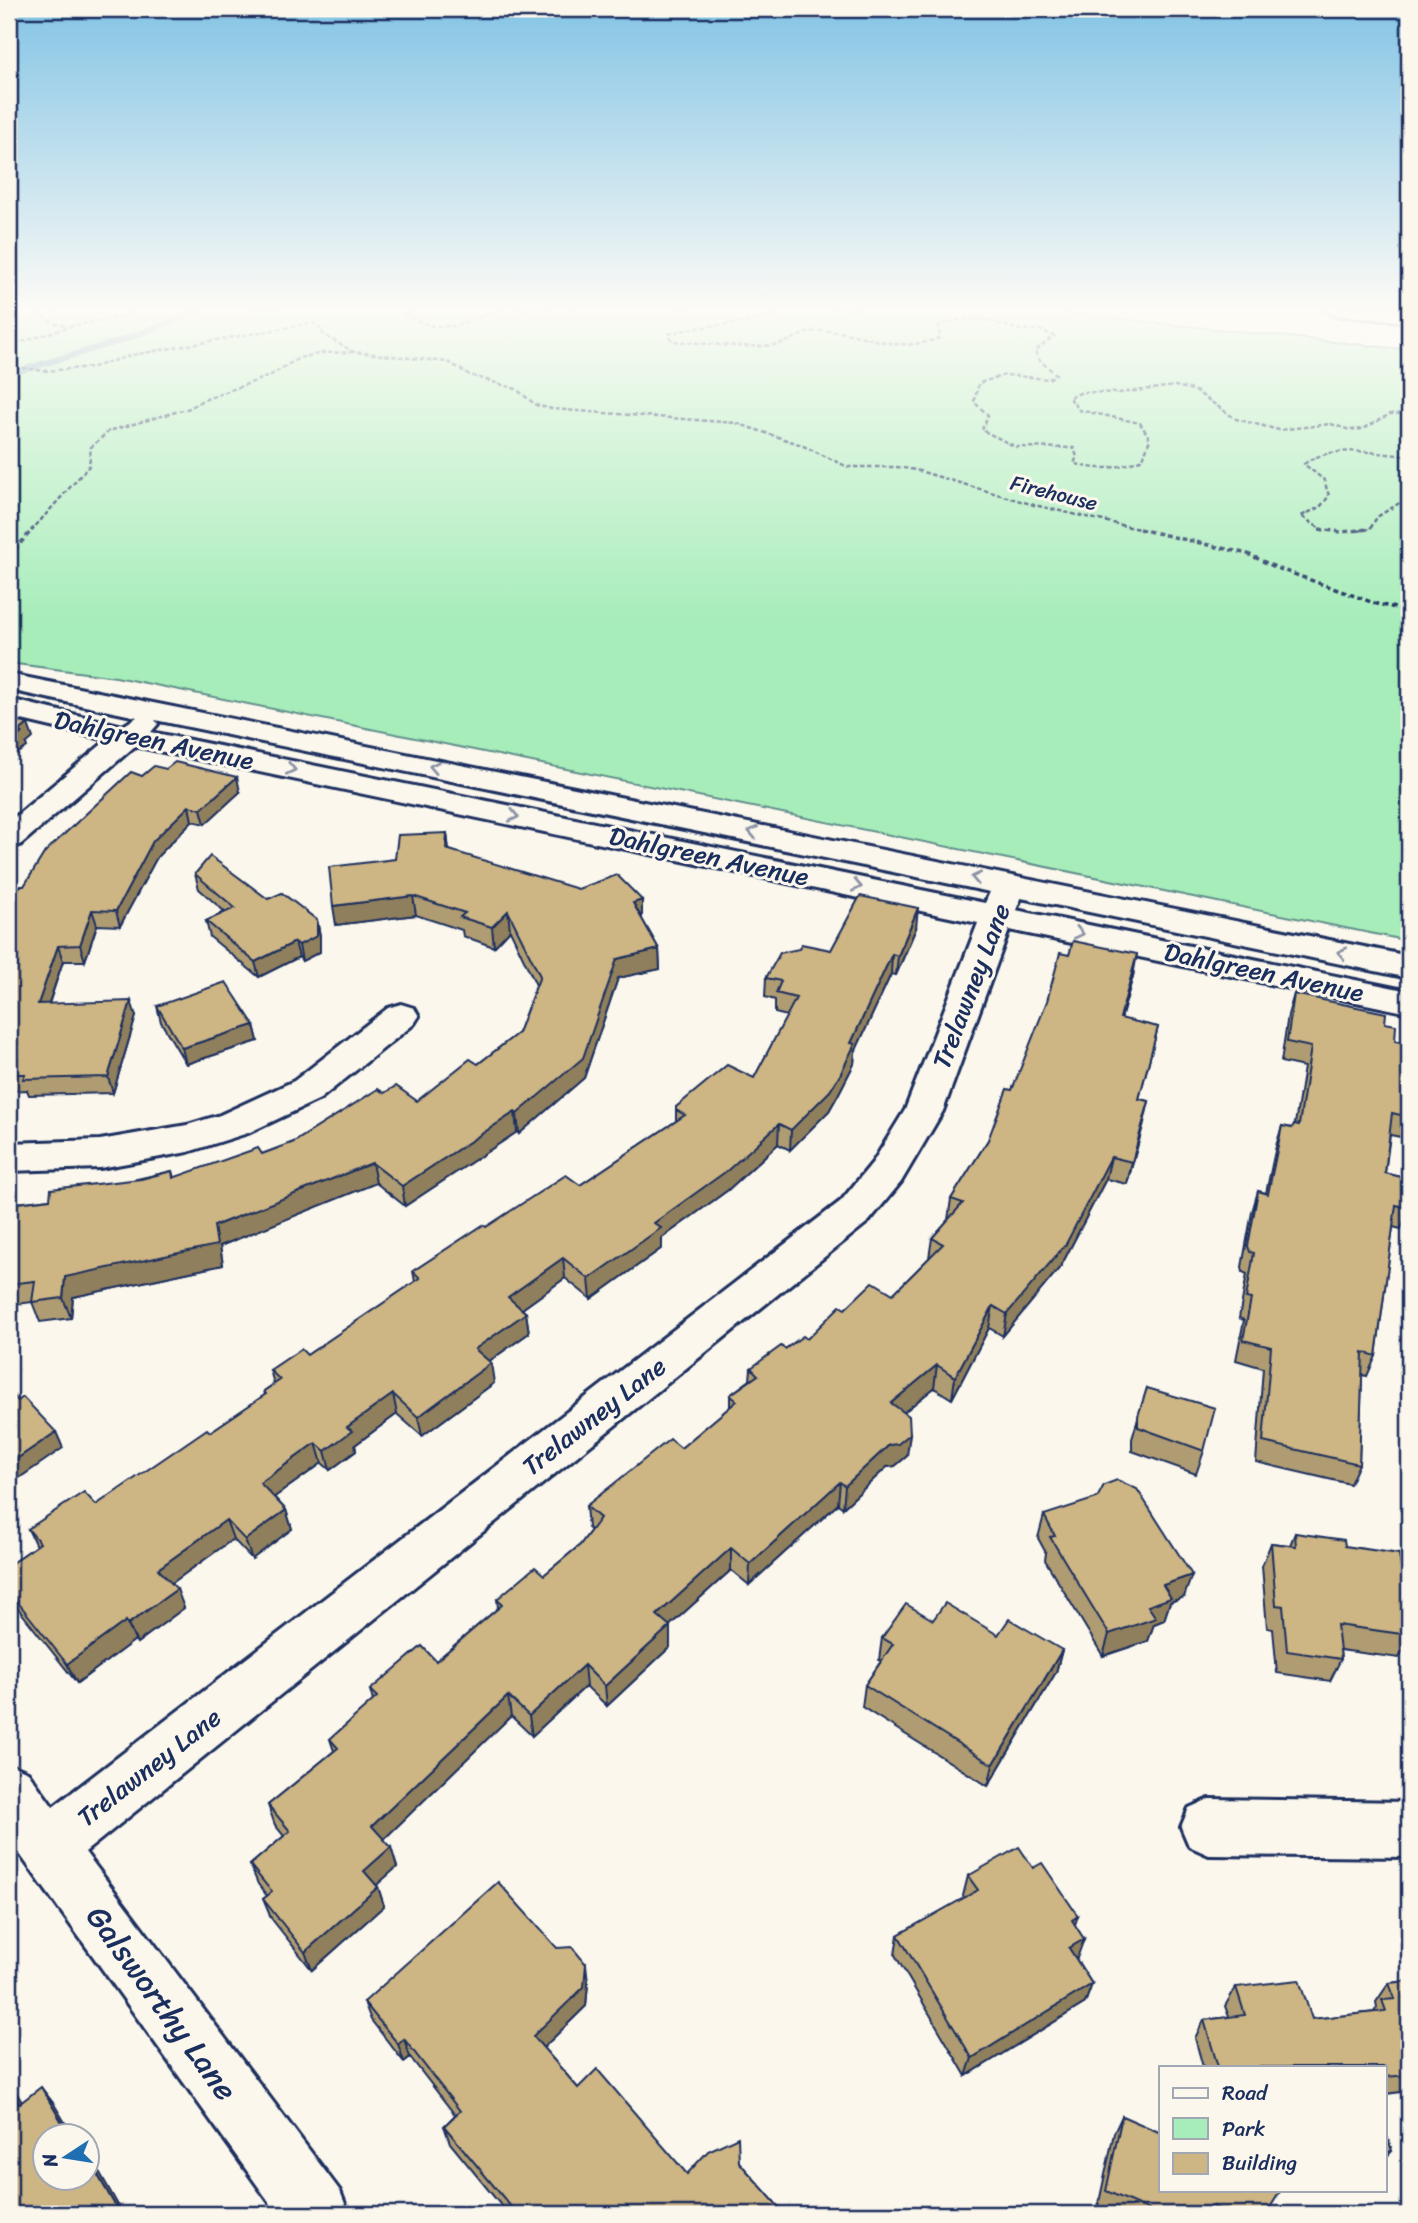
<svg xmlns="http://www.w3.org/2000/svg" width="1418" height="2223" viewBox="0 0 1418 2223" font-family="Sriracha,sans-serif">
<rect width="100%" height="100%" fill="#fbf7ec"/>
<filter id="ink" filterUnits="userSpaceOnUse"><feTurbulence type="fractalNoise" baseFrequency=".0143" numOctaves="2"/><feDisplacementMap in="SourceGraphic" scale="14" xChannelSelector="R" yChannelSelector="G"/><feConvolveMatrix kernelMatrix="1 2 1 2 8 2 1 2 1" color-interpolation-filters="sRGB"/></filter>
<g filter="url(#ink)">
<path fill="#a7edba" stroke="#618e8c" stroke-width="2" d="M66,309H1030L1409,350V941L116,677L9,663V325Z"/>
<g fill="none" stroke-linecap="round" stroke-linejoin="round">
<path stroke="#5e97ad" stroke-width="6" d="M9,374L120,341L202,309"/>
<g stroke="#1b2f5e" stroke-width="6">
<g id="minor">
<path d="M9,674L1409,956V978L1021,898L1016,910L1409,991V1013L1009,930L943,1111L901,1182L869,1221L85,1852L340,2191L349,2214H278L9,1839V1764L28,1772L53,1807L841,1201L873,1162L905,1110L978,923L135,746L20,845L9,848V822L107,740L9,717V699L123,726L137,717L9,690ZM155,720L990,892L985,903L151,732L158,724Z"/>
<path d="M401,1004L414,1008L419,1016L414,1024L320,1099L248,1133L188,1152L100,1168L9,1171V1143L100,1140L187,1125L220,1115L294,1081L388,1008Z"/>
<path d="M1209,1799L1409,1802V1857L1209,1855L1189,1846L1181,1827L1189,1808Z"/>
</g>
</g>
<g stroke="#1b2f5e" stroke-width="6">
<path id="highway" d="M1324,309L1409,310V322L1334,315Z"/>
</g>
<g stroke="#1b2f5e" stroke-width="2.5" stroke-dasharray="4.5 2.5" stroke-linecap="butt">
<path d="M30,309L53,323L69,326"/>
<path d="M417,309L404,315L431,326H454L504,309"/>
<path d="M789,309C751,328 709,322 669,334L672,341C706,343 740,349 774,345C790,343 803,331 819,331C866,330 891,356 940,338L939,325L959,320L983,319L1020,330H1040L1054,336L1035,351L1039,360L1056,374L1049,379L1005,375L979,383L974,402L988,415L982,430L1016,447L1074,448L1077,457L1074,463C1098,472 1119,468 1143,459L1150,439L1140,423L1079,410L1069,397L1083,392L1119,393L1175,386L1194,390L1236,419L1279,430L1331,424L1350,430L1363,429L1390,414L1409,413"/>
<path d="M9,346L72,326L125,316L141,309"/>
<path d="M9,366L44,371L93,367L132,355L313,323L318,325L324,335L354,352L448,362L470,375L516,389L536,405L552,409L736,423L799,444L848,467H897L916,470L1034,505L1147,531"/>
<path d="M31,531L89,466L91,447L109,431L190,408L201,401L269,376L299,358L323,353L353,352"/>
<path d="M1324,531L1301,516L1320,507L1329,496L1324,480L1304,464C1333,443 1376,454 1409,456"/>
<path d="M1357,531L1370,529L1377,517L1409,497"/>
</g>
<g stroke="#1b2f5e" stroke-width="3.5" stroke-dasharray="5 3.5" stroke-linecap="butt">
<path d="M1139,529L1248,554L1277,568L1377,604L1409,611"/>
<path d="M1319,529L1341,532L1369,529"/>
<path d="M9,556L33,529"/>
</g>
<use href="#minor" fill="#fbf7ec" fill-rule="evenodd"/>
<use href="#highway" fill="#fbf7ec" fill-rule="evenodd"/>
</g>
<g fill="#b09c72" stroke="#1b2f5e" stroke-width="2">
<path d="M142,776L240,792L205,824L192,821L157,857L120,926L97,925L85,961H63L49,1004L136,1016L113,1093L29,1095L27,1090L9,1091V903L24,886Z"/>
<path d="M447,833L449,850L642,919L659,949L660,969L618,978L584,1078L519,1134L517,1132L405,1206L376,1183L220,1246L223,1265L73,1297L71,1318L40,1322L32,1302L9,1305V1204L50,1199L172,1171L174,1178L262,1154L294,1142L384,1093L417,1101L478,1064L518,1033L536,985L510,930L494,947L463,936L462,930L416,915L336,925L395,859Z"/>
<path d="M195,874L268,899L317,920L320,936V952L302,961L299,957L259,977L210,937L206,921L225,912L199,889Z"/>
<path d="M916,928L896,975L891,974L855,1052L854,1064L838,1095L829,1111L790,1150L778,1144L728,1190L662,1238V1248L591,1299L565,1278L522,1309L526,1313L529,1333L489,1361L494,1383L422,1436L397,1414L355,1445L356,1451L330,1470L322,1463L274,1497L286,1510L292,1529L252,1559L233,1539L172,1583L184,1608L137,1643L135,1640L77,1683L9,1597V1565L36,1546L28,1529L96,1505L210,1432L265,1395L264,1391L274,1384L270,1370L307,1355L415,1282L413,1271L486,1227L580,1185L676,1121V1107L754,1078L787,1016L775,1013V1000L765,997L766,978L831,950Z"/>
<path d="M1133,976L1121,1019L1158,1027L1139,1099L1149,1101L1127,1184L1106,1179L1061,1266L1003,1336L989,1328L952,1399L934,1388L904,1412L907,1456L895,1466L887,1467L843,1508L838,1504L749,1585L731,1570L669,1626L670,1647L607,1706L586,1686L532,1736L511,1716L384,1839L397,1867L376,1885L378,1887L384,1906L312,1970L271,1918L263,1899L267,1896L258,1884L250,1865L284,1836L275,1825L268,1805L334,1751L330,1739L373,1701L370,1690L436,1661L498,1608L497,1599L544,1575L580,1545L591,1530L588,1528L586,1506L681,1448L730,1407V1395L750,1380L751,1368L807,1339L845,1309L893,1294L929,1258L932,1238L948,1220L951,1199L988,1140L1012,1090Z"/>
<path d="M1294,994L1385,1023L1395,1041L1409,1117L1401,1137L1390,1135L1385,1173L1409,1179V1209L1401,1229L1393,1227L1376,1356L1367,1376L1362,1375L1359,1464L1350,1484L1256,1462L1263,1368L1236,1360L1244,1320L1239,1318L1247,1274L1243,1272L1242,1267L1252,1212L1258,1191L1266,1193L1276,1146L1282,1126L1292,1128L1295,1124L1304,1067L1281,1062L1288,1015Z"/>
<path d="M157,1006L254,1025L258,1041L186,1064L161,1022Z"/>
<path d="M1147,1388L1204,1451L1196,1474L1132,1451V1439Z"/>
<path d="M1044,1515L1184,1597L1170,1602L1164,1620L1154,1624L1148,1641L1103,1656L1045,1560L1046,1553L1038,1538Z"/>
<path d="M1295,1533L1345,1546L1409,1623V1639L1399,1658L1340,1650L1341,1659L1330,1681L1277,1673L1273,1629L1267,1628L1262,1566L1271,1543L1290,1545Z"/>
<path d="M933,1620L1062,1650L1056,1672L988,1786L862,1707L865,1685L881,1661L879,1660L882,1638Z"/>
<path d="M1033,1868L1075,1925L1077,1958L1076,1959L1092,1984L1085,2003L966,2076L895,1955L898,1935L964,1898L963,1896L968,1876Z"/>
<path d="M1409,1978V2091L1385,2094V2067H1203L1195,2038L1204,2020L1229,2017L1225,2006L1236,1987L1312,2019L1374,2012L1377,2007L1376,2002L1389,1983L1407,1981Z"/>
<path d="M588,1983L586,2006L543,2048L578,2088L687,2174L739,2162L785,2214H508L450,2143L444,2126L455,2115L410,2057L404,2062L371,2020L364,2002Z"/>
<path d="M1122,2116L1266,2214H1114L1098,2207L1114,2133Z"/>
<path d="M1385,2131L1392,2151L1385,2159Z"/>
</g>
<g fill="#907f5c" stroke="#1b2f5e" stroke-width="2">
<path d="M28,724L33,738L26,744L27,747L13,757L14,760L9,764V743L18,732Z"/>
<path d="M237,777L240,792L205,824L201,809Z"/>
<path d="M189,806L192,821L157,857L120,926L116,911L153,841Z"/>
<path d="M447,833L449,852L446,849Z"/>
<path d="M413,896L416,915L336,925L333,906Z"/>
<path d="M642,900V919L633,903Z"/>
<path d="M918,908L916,928L896,975L898,956Z"/>
<path d="M92,910L97,925L85,961L80,945Z"/>
<path d="M508,911L510,930L494,947L492,927Z"/>
<path d="M317,920L320,936V952L302,961L299,945Z"/>
<path d="M295,942L299,957L259,977L255,962Z"/>
<path d="M58,946L63,961L43,1020L38,1004Z"/>
<path d="M659,949L660,969L618,978L584,1078L519,1134L517,1114L617,959Z"/>
<path d="M892,954L891,974L855,1052L854,1064L838,1095L829,1111L790,1150L791,1130L851,1043Z"/>
<path d="M1137,954L1133,976L1115,1040L1120,1018Z"/>
<path d="M131,1001L136,1016L113,1093L108,1077Z"/>
<path d="M254,1025L258,1041L186,1064L182,1048Z"/>
<path d="M1149,1101L1144,1123L1127,1184L1132,1162Z"/>
<path d="M515,1112L517,1132L405,1206L402,1186Z"/>
<path d="M779,1124L778,1144L728,1190L662,1238V1248L591,1299L589,1279L654,1223Z"/>
<path d="M1111,1157L1106,1179L1061,1266L1003,1336L1007,1314Z"/>
<path d="M372,1163L376,1183L220,1246L223,1265L73,1297L71,1318L63,1298L65,1277L214,1226Z"/>
<path d="M563,1258L565,1278L511,1317L508,1297Z"/>
<path d="M993,1306L989,1328L952,1399L955,1377Z"/>
<path d="M526,1313L529,1333L478,1369L475,1349Z"/>
<path d="M491,1363L494,1383L422,1436L418,1417Z"/>
<path d="M937,1365L934,1388L888,1425L891,1403Z"/>
<path d="M393,1394L397,1414L355,1445L356,1451L330,1470L325,1451L347,1427Z"/>
<path d="M56,1432L63,1448L9,1485V1464Z"/>
<path d="M910,1434L907,1456L895,1466L887,1467L843,1508L845,1486L889,1445Z"/>
<path d="M316,1443L322,1463L266,1503L260,1483Z"/>
<path d="M840,1482L838,1504L749,1585L750,1564Z"/>
<path d="M286,1510L292,1529L252,1559L245,1540Z"/>
<path d="M226,1520L233,1539L165,1588L158,1569Z"/>
<path d="M731,1548V1570L658,1636L657,1615Z"/>
<path d="M1192,1575L1184,1597L1170,1602L1164,1620L1154,1624L1148,1641L1103,1656L1109,1634L1148,1606L1163,1585Z"/>
<path d="M177,1589L184,1608L137,1643L128,1624Z"/>
<path d="M126,1621L135,1640L77,1683L67,1664Z"/>
<path d="M670,1626V1647L607,1706L605,1686Z"/>
<path d="M1062,1650L1056,1672L988,1786L993,1765Z"/>
<path d="M584,1665L586,1686L532,1736L529,1716Z"/>
<path d="M508,1696L511,1716L378,1845L372,1826Z"/>
<path d="M391,1847L397,1867L370,1891L364,1871Z"/>
<path d="M378,1887L384,1906L312,1970L305,1952Z"/>
<path d="M1078,1916L1071,1936L1072,1920Z"/>
<path d="M1084,1939L1077,1958L1062,1967L1069,1948Z"/>
<path d="M586,1964L588,1983L586,2006L537,2054L533,2036Z"/>
<path d="M1092,1984L1085,2003L966,2076L972,2058Z"/>
<path d="M404,2039L410,2057L404,2062L398,2044Z"/>
<path d="M9,2080L33,2121L19,2104L9,2087Z"/>
<path d="M41,2087L54,2104L73,2136H70Z"/>
<path d="M88,2158L100,2173L123,2214H120Z"/>
</g>
<g fill="#cdb584" stroke="#1b2f5e" stroke-width="2">
<path d="M9,719L28,724L18,732L22,733L9,743Z"/>
<path d="M175,762L237,777L201,809L189,806L153,841L116,911L92,910L80,945L58,946L38,1004L131,1001L108,1077L23,1079L25,1074H9V903L20,886H24L45,852L131,772L142,776L154,766L166,769Z"/>
<path d="M447,833L446,849L578,889L617,875L642,900L633,903L659,949L617,959L583,1058L517,1114L515,1112L402,1186L372,1163L214,1226L217,1245L65,1277L63,1298L32,1302L35,1281L9,1284V1204L50,1199L51,1189L141,1179L172,1171L173,1178L258,1148L262,1154L294,1142L378,1089L384,1093L396,1086L417,1101L470,1059L478,1064L518,1033L540,976L508,911L492,927L460,917L465,913L413,896L333,906L329,867L395,859L398,835Z"/>
<path d="M210,856L268,899L282,893L317,920V936L299,945L295,942L255,962L206,921L235,908L195,874Z"/>
<path d="M860,896L918,908L898,956L892,954L851,1043L855,1044L840,1075L830,1091L791,1130L779,1124L728,1170L654,1223L661,1228L589,1279L563,1258L508,1297L526,1313L475,1349L491,1363L418,1417L393,1394L347,1427L352,1431L325,1451L316,1443L260,1483L286,1510L245,1540L226,1520L158,1569L177,1589L128,1624L126,1621L67,1664L9,1591V1565L40,1543L28,1529L84,1492L96,1505L207,1429L210,1432L266,1394L264,1391L280,1380L270,1370L301,1349L307,1355L420,1278L413,1271L483,1225L486,1227L566,1175L580,1185L685,1115L676,1110V1107L727,1065L754,1078L796,998L776,993L781,981L766,978L780,953L799,949L801,944L831,950Z"/>
<path d="M1073,941L1137,954L1120,1018L1158,1027L1139,1099L1149,1101L1132,1162L1111,1157L1066,1244L1007,1314L993,1306L955,1377L937,1365L891,1403L909,1416L910,1434L898,1444L889,1445L845,1486L840,1482L750,1564L731,1548L657,1615L670,1626L605,1686L584,1665L529,1716L508,1696L372,1826L391,1847L364,1871L378,1887L305,1952L263,1899L272,1892L250,1865L290,1831L268,1805L338,1748L330,1739L377,1697L370,1690L422,1646L436,1661L502,1605L497,1599L535,1567L544,1575L580,1545L600,1518L586,1506L670,1439L681,1448L737,1401L730,1395L758,1375L751,1368L781,1346L785,1349L803,1336L807,1339L840,1306L845,1309L873,1282L893,1294L943,1244L932,1238L963,1203L951,1199L988,1140L1007,1089L1012,1090L1047,1001L1060,953L1069,955Z"/>
<path d="M226,982L254,1025L182,1048L157,1006Z"/>
<path d="M1294,994L1386,1013L1385,1023L1396,1025L1395,1041L1409,1044V1117L1392,1113L1385,1173L1409,1179V1208L1396,1205L1376,1356L1363,1352L1359,1464L1263,1442L1271,1347L1243,1340L1251,1299L1246,1298L1254,1253L1250,1252L1248,1246L1258,1191L1268,1194L1282,1126L1292,1128L1294,1124L1299,1125L1311,1047L1287,1042Z"/>
<path d="M1147,1388L1215,1408L1204,1451L1138,1427V1416Z"/>
<path d="M9,1391L18,1401L23,1397L56,1432L9,1464Z"/>
<path d="M1117,1480L1137,1489L1192,1575L1163,1585L1171,1598L1148,1606L1156,1618L1109,1634L1050,1537L1055,1536L1044,1515L1097,1498L1104,1485Z"/>
<path d="M1295,1533L1344,1540L1345,1546L1399,1554L1409,1623V1635L1337,1625L1341,1659L1287,1651L1283,1606L1276,1605L1271,1543L1296,1546Z"/>
<path d="M945,1603L998,1635L1009,1619L1062,1650L993,1765L865,1685L893,1644L882,1638L906,1604L933,1620Z"/>
<path d="M1019,1847L1033,1868L1042,1863L1078,1916L1072,1920L1084,1939L1069,1948L1092,1984L972,2058L898,1935L978,1890L968,1876Z"/>
<path d="M498,1882L557,1948L572,1947L586,1964L584,1987L533,2036L578,2088L597,2069L687,2174L708,2151L738,2137L739,2162L785,2214H517L444,2126L460,2111L404,2039L398,2044L364,2002Z"/>
<path d="M1299,1980L1312,2019L1386,2011L1382,2000L1395,1999L1389,1983L1409,1981V2075L1385,2077V2067H1218L1204,2020L1245,2015L1236,1987Z"/>
<path d="M9,2087L19,2104L41,2087L70,2136H46V2178H88V2158L120,2214H9Z"/>
<path d="M1122,2116L1161,2133V2190H1281L1266,2214H1230L1210,2205L1208,2214H1159L1106,2191Z"/>
<path d="M1385,2131L1392,2151L1385,2152Z"/>
</g>
<defs><path id="oneway-chevron" d="M-2-3.5L2.5 0L-2 3.5" fill="none" stroke-width="1.6" stroke-linecap="round" stroke-linejoin="round" transform="scale(1.75)"/></defs>
<g stroke="#8b93a5">
<use href="#oneway-chevron" transform="translate(434 767) rotate(-168)"/>
<use href="#oneway-chevron" transform="translate(291 769) rotate(12)"/>
<use href="#oneway-chevron" transform="translate(514 816) rotate(12)"/>
<use href="#oneway-chevron" transform="translate(753 832) rotate(-168)"/>
<use href="#oneway-chevron" transform="translate(976 878) rotate(-168)"/>
<use href="#oneway-chevron" transform="translate(857 886) rotate(12)"/>
<use href="#oneway-chevron" transform="translate(1079 933) rotate(12)"/>
<use href="#oneway-chevron" transform="translate(1342 953) rotate(-168)"/>
</g>
</g>
<linearGradient id="sky" x2="0" y2="1"><stop stop-color="#83c4e5"/><stop offset="0.5" stop-color="#fdfbf6"/><stop offset="1" stop-color="#fdfbf6" stop-opacity="0"/></linearGradient>
<rect width="1418" height="620" fill="url(#sky)"/>
<g text-anchor="middle" stroke-width="6" stroke-linejoin="round" paint-order="stroke">
<g font-size="21" fill="#1b2f5e" stroke="#fbf7ec">
<text transform="translate(1054 493) rotate(14)" y="7">Firehouse</text>
</g>
<g font-size="26" fill="#1b2f5e" stroke="#fbf7ec">
<text transform="translate(154 740) rotate(12)" y="9">Dahlgreen Avenue</text>
<text transform="translate(709 856) rotate(12)" y="9">Dahlgreen Avenue</text>
<text transform="translate(1264 972) rotate(12)" y="9">Dahlgreen Avenue</text>
<text transform="translate(971 986) rotate(-69)" y="9">Trelawney Lane</text>
<text transform="translate(594 1416) rotate(-38)" y="9">Trelawney Lane</text>
<text transform="translate(149 1767) rotate(-38)" y="9">Trelawney Lane</text>
</g>
<g font-size="32" fill="#1b2f5e" stroke="#fbf7ec">
<text transform="translate(162 2003) rotate(54)" y="11">Galsworthy Lane</text>
</g>
</g>
<rect width="1418" height="2223" fill="none" stroke="#fbf7ec" stroke-width="35"/>
<rect x="18" y="18" width="1383" height="2188" fill="none" stroke="#1b2f5e" stroke-width="2.5" filter="url(#ink)"/>
<rect x="1159" y="2066" width="228" height="126" fill="#fbf7ec" stroke="#a1a7b3" stroke-width="2"/>
<rect x="1173" y="2088" width="35" height="10" fill="#fbf7ec" stroke="#a1a7b3" stroke-width="2"/>
<text x="1222" y="2100" font-size="21" fill="#1b2f5e">Road</text>
<rect x="1173" y="2118" width="35" height="21" fill="#a7edba" stroke="#a1a7b3" stroke-width="2"/>
<text x="1222" y="2136" font-size="21" fill="#1b2f5e">Park</text>
<rect x="1173" y="2153" width="35" height="21" fill="#cdb584" stroke="#a1a7b3" stroke-width="2"/>
<text x="1222" y="2170" font-size="21" fill="#1b2f5e">Building</text>
<g transform="translate(66 2157) rotate(258)"><circle r="33" fill="#fbf7ec" stroke="#a1a7b3" stroke-width="2"/>
<path d="M0-5L12 26L0 18L-12 26Z" fill="#1f6fb2"/>
<text y="-10" font-size="19" font-weight="bold" text-anchor="middle" fill="#1b2f5e">N</text>
</g>
</svg>
